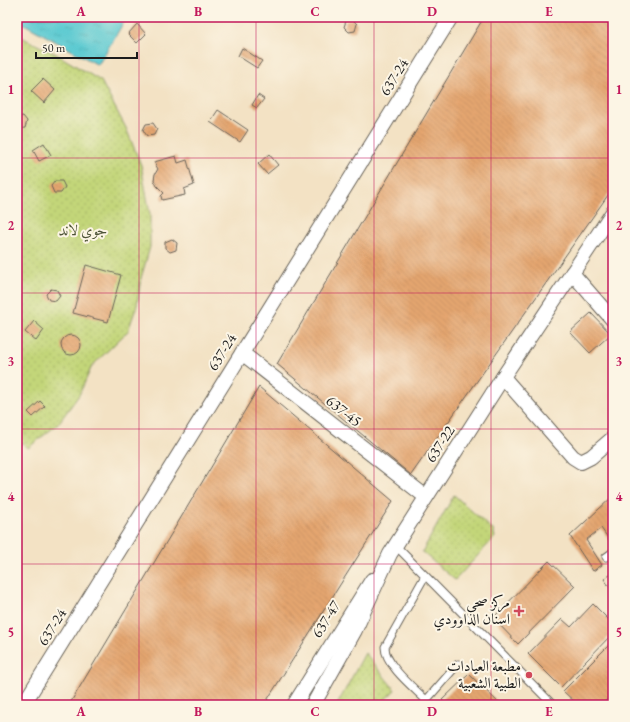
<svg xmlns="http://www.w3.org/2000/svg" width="630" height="722" viewBox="0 0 630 722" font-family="'EB Garamond',Amiri,serif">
<defs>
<pattern id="green-dots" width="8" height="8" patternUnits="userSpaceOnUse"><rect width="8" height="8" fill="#c3d679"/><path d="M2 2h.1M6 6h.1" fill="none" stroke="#a7b768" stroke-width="1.8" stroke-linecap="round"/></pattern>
<pattern id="water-ripples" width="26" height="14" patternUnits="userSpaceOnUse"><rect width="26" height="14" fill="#5dcad1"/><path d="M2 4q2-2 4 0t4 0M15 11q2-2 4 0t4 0" fill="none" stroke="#50adb3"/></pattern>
<pattern id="building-back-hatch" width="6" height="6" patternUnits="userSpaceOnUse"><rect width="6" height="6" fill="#e4a56f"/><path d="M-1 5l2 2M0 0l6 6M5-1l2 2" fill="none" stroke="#c38d60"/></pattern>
</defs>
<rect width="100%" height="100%" fill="#fcf5e5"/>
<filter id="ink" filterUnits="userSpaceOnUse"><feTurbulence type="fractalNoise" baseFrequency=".025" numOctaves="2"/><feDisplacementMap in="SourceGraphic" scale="8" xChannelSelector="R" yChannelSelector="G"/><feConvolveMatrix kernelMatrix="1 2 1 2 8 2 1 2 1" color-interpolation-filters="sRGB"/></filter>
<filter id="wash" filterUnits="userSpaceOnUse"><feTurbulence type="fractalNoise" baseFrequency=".012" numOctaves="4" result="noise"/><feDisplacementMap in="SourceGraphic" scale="16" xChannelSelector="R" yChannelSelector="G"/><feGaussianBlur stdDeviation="0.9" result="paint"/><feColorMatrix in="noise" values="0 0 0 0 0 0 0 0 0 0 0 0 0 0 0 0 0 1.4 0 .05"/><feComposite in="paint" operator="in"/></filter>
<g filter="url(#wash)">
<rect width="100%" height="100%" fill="#f3e2c4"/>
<g fill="url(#green-dots)" stroke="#70794a">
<path d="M17,35L56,54L101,81L126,128L141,165L150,214V247L141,278L137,305L128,331L92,366L79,395L58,424L28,448L23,443L17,445Z"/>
<path d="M454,495L493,530L495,537L455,580L422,552Z"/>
<path d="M365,653L395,690L379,705H337Z"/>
</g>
<path fill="url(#water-ripples)" stroke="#3c7376" d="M17,17H127L98,65L17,20Z"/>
<g id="blocks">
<g fill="url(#building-back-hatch)">
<path d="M484,17H613V188L411,475L277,364Z"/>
<path d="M352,19L357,24L355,31L349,32L344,27L346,21Z"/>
<path d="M137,24L146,34L137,43L128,34Z"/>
<path d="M242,48L262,61L257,68L238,56Z"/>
<path d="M43,79L55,90L44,103L31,91Z"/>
<path d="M258,95L264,99L257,108L252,105Z"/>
<path d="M218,110L248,130L240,142L210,122Z"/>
<path d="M23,116L27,121L25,128L18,129L17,117Z"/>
<path d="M153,123L157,129L154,135L147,136L143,130L146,124Z"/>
<path d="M44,143L51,155L39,161L33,150Z"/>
<path d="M269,154L278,165L267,174L258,164Z"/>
<path d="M176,156L178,163L187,160L194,185L184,189L185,195L162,200L161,196L164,193L157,186L154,180L155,174L158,169L154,162Z"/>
<path d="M55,181H62L65,187L61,193H54L51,186Z"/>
<path d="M172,239L177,243L176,250L170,252L165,248V242Z"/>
<path d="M86,265L121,275L108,322L73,313Z"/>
<path d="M51,289L57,290L60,296L56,301L49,300L46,294Z"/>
<path d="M591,313L611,334L590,353L570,332Z"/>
<path d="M34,321L44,330L36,341L25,332Z"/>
<circle cx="71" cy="345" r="10"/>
<path d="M259,387L393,501L264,705H69Z"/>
<path d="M40,401L45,406L33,417L28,412Z"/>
<path d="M613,496V540L611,542L601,528L586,540L602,565L593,571L570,536Z"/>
<path d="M549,561L575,586L518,644L493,618Z"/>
<path d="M613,573V592L604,579Z"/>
<path d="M593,604L613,624V633L561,687L528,654L562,619L571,627Z"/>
<path d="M613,641V694L601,705H578L563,691Z"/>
<path d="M469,674L501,705H447L442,700Z"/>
</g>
</g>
</g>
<g filter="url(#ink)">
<use href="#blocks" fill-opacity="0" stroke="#676157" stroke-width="1"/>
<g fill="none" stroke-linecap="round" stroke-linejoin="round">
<g stroke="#676157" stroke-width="9">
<g id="service">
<path d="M396,546L553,705"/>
<path d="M606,557L613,552"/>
<path d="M425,576L385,647C385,665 414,688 426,700"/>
<path d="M422,705L458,664"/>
</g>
</g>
<g stroke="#676157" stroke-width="16">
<g id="minor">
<path d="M572,273L613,320"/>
<path d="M242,353L426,497"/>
<path d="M503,377L573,457L581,462L591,457L613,438"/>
<path d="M23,705L451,17"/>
<path d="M294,705L372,580"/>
<path d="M313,705L355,630L390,554L503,377L613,212"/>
</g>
</g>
<use href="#service" stroke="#fff" stroke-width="7"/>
<use href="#minor" stroke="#fff" stroke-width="14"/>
</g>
</g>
<path fill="none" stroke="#c2185b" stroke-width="1" stroke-opacity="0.55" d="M139,17V705M256,17V705M374,17V705M491,17V705M17,158H613M17,293H613M17,429H613M17,564H613"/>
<g fill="#d1495b" stroke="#fcf5e5" stroke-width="1.5">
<path d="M517 605h4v4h4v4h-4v4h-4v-4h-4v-4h4z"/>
<circle cx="529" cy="675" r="4"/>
</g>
<g text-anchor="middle" stroke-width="4" stroke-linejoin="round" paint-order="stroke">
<g font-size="15" fill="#1c1c1c" stroke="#fcf5e5">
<text transform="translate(394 77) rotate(-58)" y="5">637-24</text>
<text transform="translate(222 352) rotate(-58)" y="5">637-24</text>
<text transform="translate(344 411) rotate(38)" y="5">637-45</text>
<text transform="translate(440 444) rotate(-57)" y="5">637-22</text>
<text transform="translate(326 619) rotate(-58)" y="5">637-47</text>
<text transform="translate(52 627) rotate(-58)" y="5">637-24</text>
</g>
<g font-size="15" fill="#4e5438" stroke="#fcf5e5">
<text x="83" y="235">جوي لاند</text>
</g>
<g font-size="15" fill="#1c1c1c" stroke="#fcf5e5" text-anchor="end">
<text x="510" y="607">مركز صحي<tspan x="510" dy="17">اسنان الداوودي</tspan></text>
<text x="521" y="671">مطبعة العيادات<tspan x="521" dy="17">الطبية الشعبية</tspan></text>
</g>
</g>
<rect width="630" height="722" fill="none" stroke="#fcf5e5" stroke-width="44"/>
<path d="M36 52v6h101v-6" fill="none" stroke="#1c1c1c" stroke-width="2"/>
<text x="42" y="52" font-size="12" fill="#1c1c1c" stroke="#fcf5e5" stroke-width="3" paint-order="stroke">50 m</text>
<rect x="22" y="22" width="586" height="678" fill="none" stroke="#c2185b" stroke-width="1.5"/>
<g font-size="13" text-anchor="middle" font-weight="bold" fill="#c2185b">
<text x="81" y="16">A</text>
<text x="198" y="16">B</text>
<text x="315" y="16">C</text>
<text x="432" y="16">D</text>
<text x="549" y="16">E</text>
<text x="11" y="94">1</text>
<text x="619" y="94">1</text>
<text x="11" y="230">2</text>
<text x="619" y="230">2</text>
<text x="11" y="366">3</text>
<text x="619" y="366">3</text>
<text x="11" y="501">4</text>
<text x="619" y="501">4</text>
<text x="11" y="637">5</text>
<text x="619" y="637">5</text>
<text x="81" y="716">A</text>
<text x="198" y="716">B</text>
<text x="315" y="716">C</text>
<text x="432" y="716">D</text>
<text x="549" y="716">E</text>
</g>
</svg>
